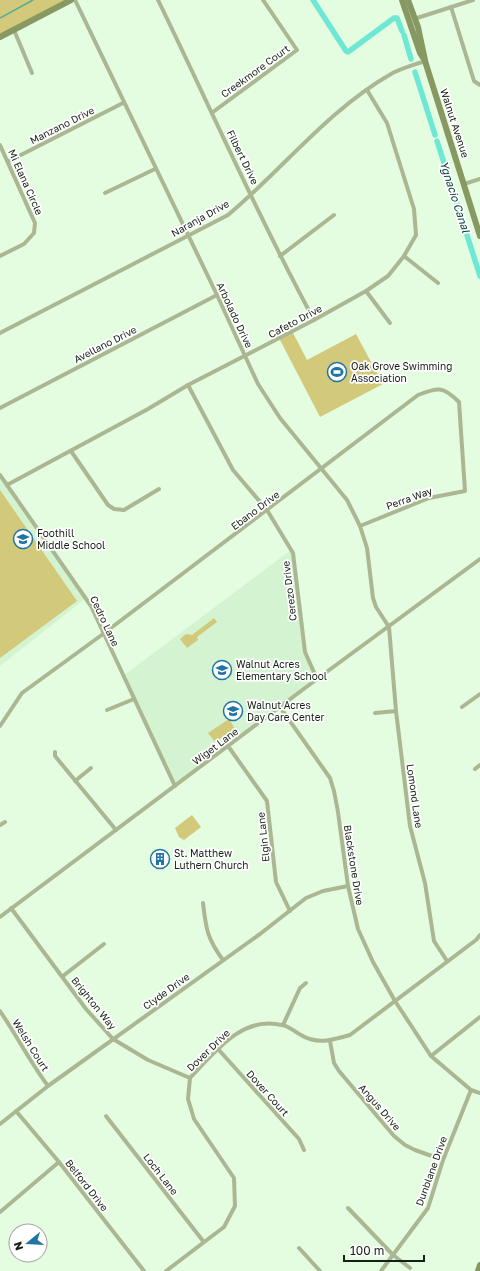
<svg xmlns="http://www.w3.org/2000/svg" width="480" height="1271" viewBox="0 0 480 1271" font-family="'Golos Text',sans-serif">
<rect width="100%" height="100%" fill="#e4fde0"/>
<g fill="#d4f3d0">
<path d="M0,475L86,598L0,666Z"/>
<path d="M291,550L305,652L317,679L175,786L123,676Z"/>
</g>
<g fill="#d3c97a">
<path d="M0,0H71L0,37Z"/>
<path d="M292,331L307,360L356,334L383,384L320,417L279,338Z"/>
<path d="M0,490L77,601L0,658Z"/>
<path d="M214,618L217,622L197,637L198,640L187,648L180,639L186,634L192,635Z"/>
<path d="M229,719L235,729L215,742L208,733Z"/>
<path d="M192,815L201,827L184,840L179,837L175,828Z"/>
</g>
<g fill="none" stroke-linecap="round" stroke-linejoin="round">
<path stroke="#54ac9b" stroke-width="1.5" d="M0,18L33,0"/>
<g stroke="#6ee8d4" stroke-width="5.5">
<path d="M313,0L346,51L348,52L394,18H397L402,31"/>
<path d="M404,35L411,59"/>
<path d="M415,72L435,135"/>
<path d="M437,141L480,276"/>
</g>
<g stroke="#abb793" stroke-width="4">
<path d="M75,0L217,295L258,384L280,418L347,500L360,526L367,548L373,598L376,607L389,627L396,711L410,826L425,883L434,941L447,961"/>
<path d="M158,0C210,107 258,216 314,320"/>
<path d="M451,7L474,81L480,85"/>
<path d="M414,19L473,0"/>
<path d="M14,30L32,73"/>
<path d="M213,112L297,50L263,0"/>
<path d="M0,145L35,223L34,233L24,244L0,256"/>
<path d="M9,161L123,103"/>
<path d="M464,184L480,179"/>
<path d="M105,193L155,169"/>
<path d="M280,256L334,215"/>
<path d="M404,256L438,283"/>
<path d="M366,291L390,323"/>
<path d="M0,333L228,215C283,169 328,110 391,74C401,68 414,65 425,61"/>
<path d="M188,385L233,470L267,510L293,553L305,652L317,679"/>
<path d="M0,408L217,295"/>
<path d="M71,451L108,505L114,509L124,510L159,489"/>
<path d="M0,475L91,606L175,786"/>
<path d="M7,485L148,409L188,385L314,320L366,291L388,276L404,256L416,235L414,209L387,123L367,90"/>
<path d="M280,707L330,778L334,791L338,812L348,886L358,929L373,962L395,1001L431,1056L471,1090L480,1093"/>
<path d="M462,707L480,694"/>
<path d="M107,710L134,699"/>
<path d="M375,713L396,711"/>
<path d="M0,726L22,693L103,634L418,395C438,387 443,386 459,402L465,491L429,498L360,526"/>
<path d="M228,746L267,801L276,882L290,911"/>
<path d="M55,752V756L116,830"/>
<path d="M475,769L480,765"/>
<path d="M75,781L91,768"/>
<path d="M0,825L5,822"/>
<path d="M203,903C206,929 207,938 223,960"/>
<path d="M11,908L86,1009L113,1039L148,1060L190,1078"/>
<path d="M0,917L317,679L480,559"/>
<path d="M63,976L104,944"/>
<path d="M0,1011C17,1036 30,1062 48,1086"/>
<path d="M283,1025L300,988L306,983"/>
<path d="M330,1041L334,1063L339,1071L394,1136L405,1145L415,1150L443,1160"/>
<path d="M218,1049L299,1139L304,1150"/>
<path d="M431,1056L480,1017"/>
<path d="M16,1111L59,1162L144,1271"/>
<path d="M106,1116L203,1241"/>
<path d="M0,1124L48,1086L260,934L306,898L323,891L348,886"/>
<path d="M348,1208L393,1255L410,1268"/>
<path d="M0,1212L59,1162"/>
<path d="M299,1248L320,1271"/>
<path d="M166,1271L224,1227L235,1206L234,1178L194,1119L188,1099L190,1078C214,1053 242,1015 282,1025C289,1026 295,1032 301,1035C317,1045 333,1040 350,1035L476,940L480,935"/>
<path d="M381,1271L428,1208L443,1160L471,1090"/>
</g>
<g stroke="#889862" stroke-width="6">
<path d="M402,0L420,53L425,61L480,236"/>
<path d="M408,0L418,27L425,60"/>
<path d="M0,37L71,0"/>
<path d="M478,1271L480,1265"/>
</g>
</g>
<defs>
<g id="stadium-ring" transform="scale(1)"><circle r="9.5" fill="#fff" stroke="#2074a4" stroke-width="1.5"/><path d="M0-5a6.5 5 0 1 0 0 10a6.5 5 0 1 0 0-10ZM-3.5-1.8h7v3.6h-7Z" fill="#2074a4"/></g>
<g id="school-ring" transform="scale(1)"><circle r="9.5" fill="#fff" stroke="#2074a4" stroke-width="1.5"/><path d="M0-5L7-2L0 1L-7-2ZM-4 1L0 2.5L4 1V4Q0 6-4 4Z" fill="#2074a4"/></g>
<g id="building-ring" transform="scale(1)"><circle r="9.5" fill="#fff" stroke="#2074a4" stroke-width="1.5"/><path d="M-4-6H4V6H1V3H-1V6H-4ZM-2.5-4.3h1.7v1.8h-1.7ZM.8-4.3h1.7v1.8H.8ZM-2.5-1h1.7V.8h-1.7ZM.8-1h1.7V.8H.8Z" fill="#2074a4"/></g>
</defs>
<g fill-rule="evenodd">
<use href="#stadium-ring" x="337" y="372"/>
<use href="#school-ring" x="23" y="539"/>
<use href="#school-ring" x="222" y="670"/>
<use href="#school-ring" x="233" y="711"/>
<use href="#building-ring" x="160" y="859"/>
</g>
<g text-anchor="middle" stroke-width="3.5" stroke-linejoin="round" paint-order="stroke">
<g font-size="10" fill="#161f15" stroke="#fff">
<text transform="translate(255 71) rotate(-36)" y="4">Creekmore Court</text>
<text transform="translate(455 123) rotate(72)" y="4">Walnut Avenue</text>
<text transform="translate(62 125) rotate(-27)" y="4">Manzano Drive</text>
<text transform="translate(243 157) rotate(64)" y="4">Filbert Drive</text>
<text transform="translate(26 182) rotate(66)" y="4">Mi Elana Circle</text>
<text transform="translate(200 218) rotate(-29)" y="4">Naranja Drive</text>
<text transform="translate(235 315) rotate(65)" y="4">Arbolado Drive</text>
<text transform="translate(295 321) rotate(-28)" y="4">Cafeto Drive</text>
<text transform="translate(105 344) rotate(-27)" y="4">Avellano Drive</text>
<text transform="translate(409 498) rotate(-20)" y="4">Perra Way</text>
<text transform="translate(255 510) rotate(-37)" y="4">Ebano Drive</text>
<text transform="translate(289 591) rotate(-97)" y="4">Cerezo Drive</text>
<text transform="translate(105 621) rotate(65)" y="4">Cedro Lane</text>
<text transform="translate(215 746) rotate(-37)" y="4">Wiget Lane</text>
<text transform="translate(415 796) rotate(82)" y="4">Lomond Lane</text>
<text transform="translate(263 837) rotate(-96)" y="4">Elgin Lane</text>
<text transform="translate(354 865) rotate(81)" y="4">Blackstone Drive</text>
<text transform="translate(166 991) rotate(-36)" y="4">Clyde Drive</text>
<text transform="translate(94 1003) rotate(51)" y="4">Brighton Way</text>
<text transform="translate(31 1045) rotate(58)" y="4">Welsh Court</text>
<text transform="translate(208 1050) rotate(-44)" y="4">Dover Drive</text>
<text transform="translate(268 1093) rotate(48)" y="4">Dover Court</text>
<text transform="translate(380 1107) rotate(49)" y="4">Angus Drive</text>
<text transform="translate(431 1171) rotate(-70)" y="4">Dunblane Drive</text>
<text transform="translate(161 1174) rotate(52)" y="4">Loch Lane</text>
<text transform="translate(87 1185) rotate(52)" y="4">Belford Drive</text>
</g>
<g font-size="10" fill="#161f15" stroke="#fff" text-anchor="start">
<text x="351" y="370">Oak Grove Swimming<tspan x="351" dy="12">Association</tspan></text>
<text x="37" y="537">Foothill<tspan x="37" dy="12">Middle School</tspan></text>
<text x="236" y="668">Walnut Acres<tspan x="236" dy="12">Elementary School</tspan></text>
<text x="247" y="709">Walnut Acres<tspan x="247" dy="12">Day Care Center</tspan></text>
<text x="174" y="857">St. Matthew<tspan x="174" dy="12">Luthern Church</tspan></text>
</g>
<g font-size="11" font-style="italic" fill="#064038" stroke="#fff">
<text transform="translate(455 197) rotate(72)" y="4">Ygnacio Canal</text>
</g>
</g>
<g transform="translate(28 1243) rotate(252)"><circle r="19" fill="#ffffff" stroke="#a2a5a1"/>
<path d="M0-3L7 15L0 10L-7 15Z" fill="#2074a4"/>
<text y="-6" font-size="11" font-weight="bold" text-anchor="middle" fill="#161f15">N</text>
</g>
<path d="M344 1255v6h80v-6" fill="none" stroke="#161f15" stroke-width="2"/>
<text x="350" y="1255" font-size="12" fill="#161f15" stroke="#ffffff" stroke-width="3" paint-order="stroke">100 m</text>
</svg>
